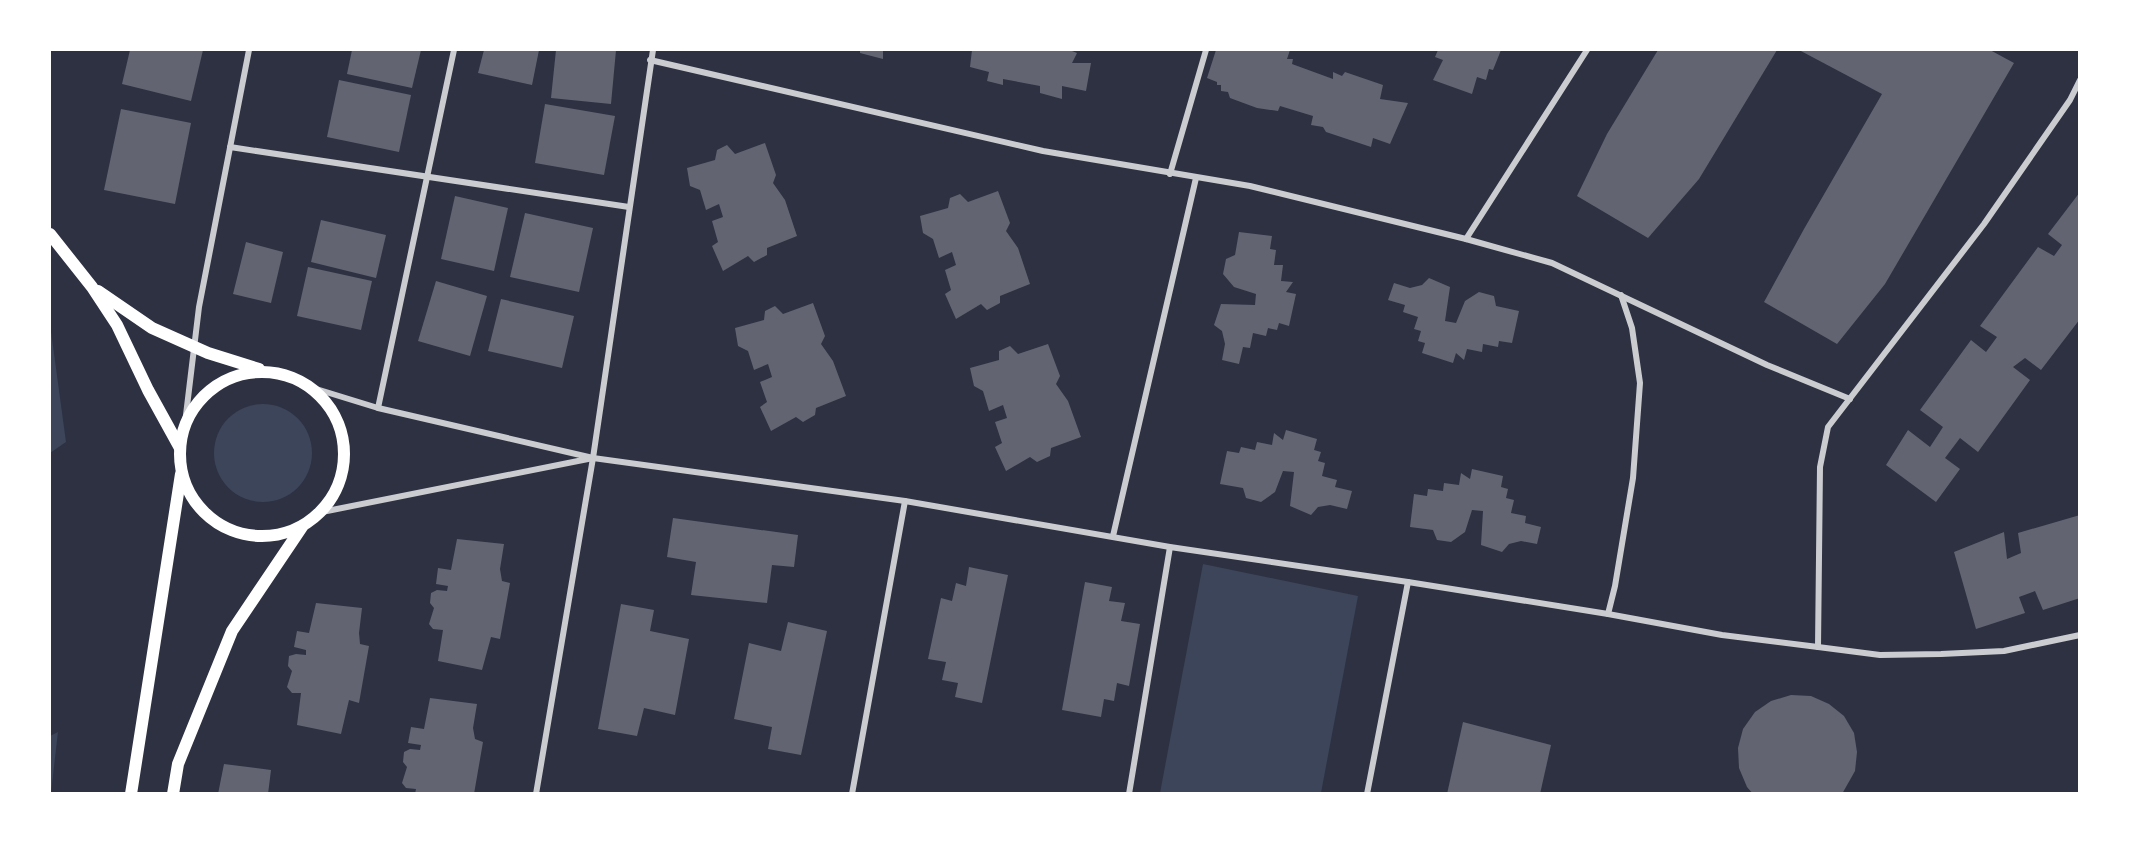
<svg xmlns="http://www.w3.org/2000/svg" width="2129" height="843" viewBox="0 0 2129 843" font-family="Montserrat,sans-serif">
<rect width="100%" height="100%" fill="#2d3142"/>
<g fill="#3c4559">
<path d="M50,324L66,442L50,453Z"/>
<circle cx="263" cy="453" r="49"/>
<path d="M1203,564L1358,596L1321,793H1160Z"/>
<path d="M58,732L51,793H50V736Z"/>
</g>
<g fill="#626471">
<path d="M130,50H203L191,101L122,84Z"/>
<path d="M352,50H421L412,88L347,74Z"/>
<path d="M484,50H539L532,85L478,73Z"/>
<path d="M556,50H616L611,104L551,98Z"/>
<path d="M860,50H883V59L860,53Z"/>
<path d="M972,50H1072V51L1077,53L1072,63H1091L1086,91L1062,86V99L1040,93V86L1003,79V85L987,81L989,72L970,67Z"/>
<path d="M1216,50H1290L1287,59H1293L1292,64L1333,79V72L1342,76L1345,72L1383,85L1380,99L1408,103L1390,144L1373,138L1371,147L1326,132L1323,127L1311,125L1313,116L1280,106L1278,111L1257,108L1230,98L1228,92L1221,91V85H1217V82L1207,78Z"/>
<path d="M1438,50H1501L1493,70L1489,69L1486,80L1477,77L1472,94L1433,80L1443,60L1435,57Z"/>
<path d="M1658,50H1777L1699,179L1648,238L1577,196L1607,134Z"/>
<path d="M1799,50H1990L2014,63L1885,284L1837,344L1764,302L1804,229L1882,94Z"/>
<path d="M339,80L411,95L399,152L327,137Z"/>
<path d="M545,104L615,116L604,175L535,163Z"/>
<path d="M121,109L191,123L175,204L104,190Z"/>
<path d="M765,143L776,175L773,183L785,200L797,236L767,248V255L754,262L748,256L723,271L712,246L718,242L712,221L723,217L719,204L706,210L700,190L690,186L687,168L715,160L717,150L727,145L735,154Z"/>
<path d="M998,191L1010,223L1006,231L1018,248L1030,284L1000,296V303L987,310L981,304L956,319L945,294L951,290L945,270L956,265L952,252L939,258L933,239L923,233L920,216L948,208L950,198L960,194L968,202Z"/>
<path d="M2080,192V319L2041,370L2025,358L2013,367L2030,380L1978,452L1960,438L1945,458L1960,469L1936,502L1886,465L1908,430L1930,447L1943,427L1920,410L1971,340L1986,352L1997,337L1980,326L2038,247L2054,256L2062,245L2048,234Z"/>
<path d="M455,196L508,208L494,271L441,259Z"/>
<path d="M525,213L593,228L579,292L510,277Z"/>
<path d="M321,220L386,235L376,278L311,262Z"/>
<path d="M1239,232L1272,236L1270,249L1276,250L1274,265H1283L1281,281L1293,282L1286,292L1296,294L1289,326L1279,323L1277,330L1268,328L1266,336L1253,333L1250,348L1243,347L1239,364L1222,360L1225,344L1222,331L1214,325L1221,304L1255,305L1256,294L1234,287L1223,274L1226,259L1235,255Z"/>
<path d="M246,242L283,252L271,303L233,294Z"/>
<path d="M308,267L372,281L361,330L297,316Z"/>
<path d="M1429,278L1450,287L1445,321L1456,323L1465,301L1479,292L1494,296L1496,306L1519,311L1512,343L1499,341L1498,347L1483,344L1482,352L1467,349L1464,360L1456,353L1453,363L1422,353L1425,343L1418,341L1421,331L1414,329L1418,317L1403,312L1405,305L1388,300L1394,283L1410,288L1422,285Z"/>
<path d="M436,281L487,296L470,356L418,341Z"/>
<path d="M501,299L574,316L562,368L488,351Z"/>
<path d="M813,303L825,336L821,344L833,361L846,396L816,408L815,415L803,422L796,417L771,431L760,407L767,402L760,382L772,377L768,364L754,370L748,351L738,346L735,328L764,320L765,311L775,306L783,314Z"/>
<path d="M1048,344L1060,376L1056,384L1068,401L1081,437L1051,448L1050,456L1037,462L1030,457L1006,471L995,447L1002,443L995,422L1007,418L1003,405L989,411L983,391L974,386L970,368L999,360V351L1010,346L1018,354Z"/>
<path d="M1286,430L1317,439L1314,450L1321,452L1318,461L1325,463L1322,476L1337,480L1335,487L1352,491L1347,509L1330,505L1318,507L1311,515L1290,506L1294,472L1283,471L1275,492L1261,502L1246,498L1243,488L1220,484L1227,451L1239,453L1241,447L1255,450L1257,442L1272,445L1274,433L1283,440Z"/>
<path d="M1472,469L1503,476L1501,487L1508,489L1506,498L1514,500L1511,513L1526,516L1525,523L1541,527L1537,544L1521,541L1509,544L1502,552L1481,545L1483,511L1472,510L1465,532L1451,542L1437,540L1433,530L1410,527L1414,494L1427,496L1428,489L1443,491L1444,483L1459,485L1461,473L1470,479Z"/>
<path d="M2080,515V598L2043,610L2035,591L2019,597L2025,613L1976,629L1954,552L2004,532L2007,559L2021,553L2018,533Z"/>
<path d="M673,518L798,535L794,567L772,565L767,603L691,595L696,562L667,557Z"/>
<path d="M457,539L504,544L500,569L502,581L510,583L500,639L491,637L482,670L438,661L443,630L433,629L429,624L434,608L430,603L431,593L437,590L447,591L448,586L436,584L438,568L451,570Z"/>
<path d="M969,567L1008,575L982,703L955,697L958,683L942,680L946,662L928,659L941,598L952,601L956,583L966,586Z"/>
<path d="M1085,582L1112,587L1109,601L1125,603L1121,621L1140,624L1129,686L1117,683L1114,701L1104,699L1101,717L1062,710Z"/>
<path d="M316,603L362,608L359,633L360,644L369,646L359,703L349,700L341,734L297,725L301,693H292L287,687L292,671L288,666L289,656L296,654L306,655V650L294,647L297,631L309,633Z"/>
<path d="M621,604L654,610L650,631L689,639L675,715L644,708L637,736L598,729Z"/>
<path d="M788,622L827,631L801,755L768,749L772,727L734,719L749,643L781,651Z"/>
<path d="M1791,695L1811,696L1829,704L1844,716L1854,733L1857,752L1855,771L1842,794H1753L1747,787L1739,768L1738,748L1743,729L1755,712L1771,701Z"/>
<path d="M430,698L477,704L473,728L475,739L483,742L474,794H415L416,789L406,788L402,783L407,767L403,762L404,752L410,749L420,750L421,745L408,743L411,727L424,729Z"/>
<path d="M1463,722L1551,745L1540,794H1447Z"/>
<path d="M224,764L271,770L268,794H218Z"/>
</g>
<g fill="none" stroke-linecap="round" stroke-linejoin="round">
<g stroke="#caccd0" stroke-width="6">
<path d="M650,60L1043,151L1250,186L1466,239L1552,263L1767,365L1850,399"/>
<path d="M230,147L629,207"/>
<path d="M1170,174L1206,50"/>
<path d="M1466,239L1587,50"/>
<path d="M313,388L378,408L593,458L322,512"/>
<path d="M378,408L454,50"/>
<path d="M185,423L199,307L249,50"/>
<path d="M593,458L905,501L1170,547L1408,582L1608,614L1722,635L1818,647L1880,655L1941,654L2004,651L2080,635"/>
<path d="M1113,536L1196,178"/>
<path d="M1608,614L1615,586L1633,478L1640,383L1632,328L1621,295"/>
<path d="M1818,647L1820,467L1828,427L1984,224L2070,100L2080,80"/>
<path d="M536,794L593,458L653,50"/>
<path d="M852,794L905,501"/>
<path d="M1129,794L1170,547"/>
<path d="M1367,794L1408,582"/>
</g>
<g stroke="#fff" stroke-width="12">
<path d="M50,234L92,287L117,325L148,390L180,448"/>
<path d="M98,291L152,328L208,353L259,369"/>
<circle cx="262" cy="454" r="82"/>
<path d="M131,794L181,474"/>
<path d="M173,794L178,764L232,631L302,527"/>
</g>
</g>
<rect width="2129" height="843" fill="none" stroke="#ffffff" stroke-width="102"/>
</svg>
